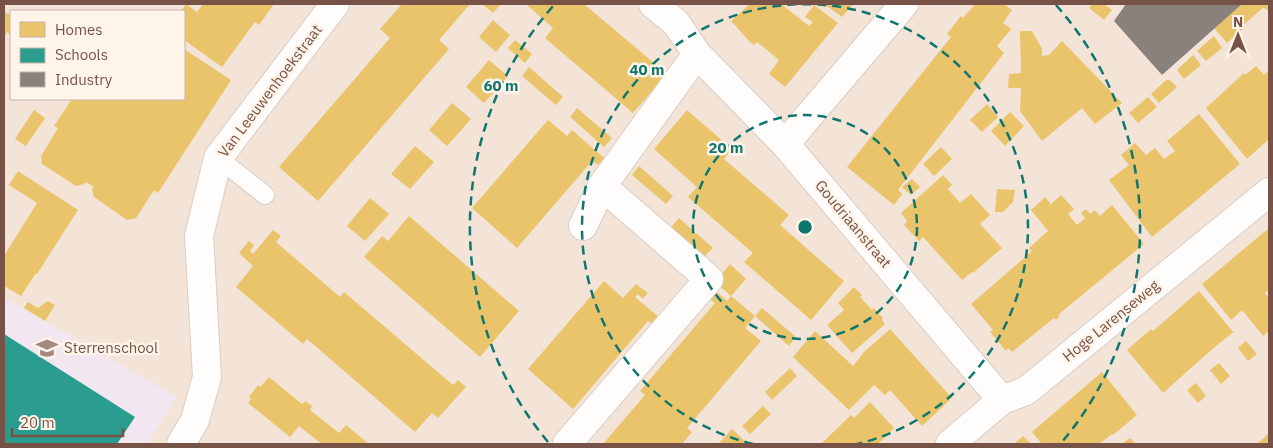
<svg xmlns="http://www.w3.org/2000/svg" width="1273" height="448" viewBox="0 0 1273 448" font-family="'IBM Plex Sans',sans-serif">
<rect width="100%" height="100%" fill="#f8f0e7"/>
<path fill="#f4e4d7" fill-rule="evenodd" d="M4,4H1269V444H4ZM11,11H184V99H11Z"/>
<path fill="#f2e6f1" d="M4,298L177,397L147,444H4Z"/>
<g fill="#e9c46a">
<path d="M186,4L197,12L203,4H274L259,25L255,22L222,67L184,40V11H181Z"/>
<path d="M402,4H470L439,40L449,49L318,201L279,167L390,38L380,29Z"/>
<path d="M482,4H501L493,13Z"/>
<path d="M526,4H584L667,74L633,113L545,38L553,28Z"/>
<path d="M750,4H781L809,26L813,22L805,17L814,5L838,23L785,87L769,74L779,60L757,42L754,45L750,42L731,21Z"/>
<path d="M824,4H853L842,17Z"/>
<path d="M975,4H1004L1012,10L1003,23L1011,29L997,46L1004,53L898,190L902,194L894,205L847,167L951,37L947,34L961,16L963,18Z"/>
<path d="M1092,4H1104L1112,10L1104,20L1089,8Z"/>
<path d="M1242,4H1269V8L1266,10L1264,7L1243,25L1245,27L1227,43L1214,28Z"/>
<path d="M4,11L11,16V35L7,32L4,38Z"/>
<path d="M493,20L510,35L496,52L479,37Z"/>
<path d="M1020,31H1032L1042,49V56L1049,55L1062,41L1122,103L1095,124L1082,108L1042,141L1020,111L1021,88H1008L1009,74L1021,73Z"/>
<path d="M1214,36L1222,48L1206,61L1197,51Z"/>
<path d="M515,40L532,54L525,63L508,48Z"/>
<path d="M184,49L231,80L158,193L154,190L136,218L127,220L94,197L92,189L94,187L86,182L84,184L76,186L42,164L41,156L58,128L54,126L72,99H184Z"/>
<path d="M1193,55L1201,65L1184,79L1177,70Z"/>
<path d="M489,60L508,76L484,103L466,87Z"/>
<path d="M1256,66L1264,75L1269,70V139L1247,159L1206,108L1244,73L1245,75Z"/>
<path d="M529,67L563,97L556,105L522,76Z"/>
<path d="M1166,80H1170L1177,87L1159,103L1151,94Z"/>
<path d="M1148,97L1157,107L1138,123L1129,113Z"/>
<path d="M452,103L471,119L447,146L429,130Z"/>
<path d="M987,104L998,117L982,132L970,120Z"/>
<path d="M577,108L612,138L604,147L570,117Z"/>
<path d="M34,110L45,118L26,146L15,139Z"/>
<path d="M687,110L732,149L724,159L789,215L780,225L844,281L811,320L744,262L753,253L688,197L697,187L654,149Z"/>
<path d="M1010,112L1024,126L1005,146L991,131Z"/>
<path d="M1199,114L1240,164L1152,237L1109,180L1129,165L1121,155L1135,143L1146,155L1155,148L1164,159L1175,151L1167,141Z"/>
<path d="M548,120L567,136L572,130L604,158L598,165L592,161L517,248L472,208Z"/>
<path d="M415,146L434,162L410,189L391,174Z"/>
<path d="M941,147L952,159L934,176L923,164Z"/>
<path d="M639,166L673,196L666,204L632,175Z"/>
<path d="M18,171L78,210L37,274L36,273L21,296L4,286V256L37,203L9,185Z"/>
<path d="M943,175L952,185L948,189L960,203L971,194L990,215L980,224L1002,248L973,273L972,272L962,280L923,237L919,241L904,225L907,221L901,213Z"/>
<path d="M912,179L920,187L911,195L902,187Z"/>
<path d="M997,189L1015,190L1013,202L1003,212H995Z"/>
<path d="M1061,195L1074,209L1068,214L1077,225L1085,218L1081,213L1086,209L1090,214L1095,210L1100,216L1112,205L1144,244L1058,315L1060,316L1056,320L1054,318L1012,352L1008,348L1006,351L990,332L993,330L971,304L1032,251L1029,248L1048,231L1031,210L1045,197L1051,204Z"/>
<path d="M370,198L389,214L365,241L347,226Z"/>
<path d="M409,216L519,311L480,357L364,257L382,236L388,241Z"/>
<path d="M679,218L713,248L705,256L671,227Z"/>
<path d="M1269,228V290L1265,293L1269,298V331L1263,336L1242,310L1231,320L1202,284Z"/>
<path d="M273,230L281,236L276,242L340,297L344,292L453,385L458,380L466,387L438,418L432,413L415,432L307,339L303,344L236,287L253,266L239,253L249,241L254,245L250,251L253,254Z"/>
<path d="M730,264L746,279L731,296L715,282Z"/>
<path d="M604,281L623,298L636,284L648,293L643,299L638,294L635,297L660,318L654,326L648,321L573,409L528,369Z"/>
<path d="M854,287L862,295L860,297L872,310L874,308L883,318L882,320L885,324L852,353L827,325L844,310L838,303Z"/>
<path d="M716,291L727,301L731,296L755,316L745,328L761,341L687,428L692,432L682,444H603L645,395L640,391L715,303L709,299Z"/>
<path d="M1199,291L1234,333H1232L1209,352L1163,393L1127,350L1151,329L1153,331Z"/>
<path d="M48,301L55,305L45,321L24,308L28,302L38,308Z"/>
<path d="M762,308L796,337L789,346L755,316Z"/>
<path d="M890,329L952,398L922,426L890,390L885,395L874,385L849,410L793,357L815,331L853,366L864,352Z"/>
<path d="M1246,341L1257,354L1248,361L1238,348Z"/>
<path d="M1219,363L1230,376L1221,384L1210,370Z"/>
<path d="M790,368L797,376L772,400L765,392Z"/>
<path d="M1102,372L1137,415L1113,435L1112,434L1099,444H1042L1032,432Z"/>
<path d="M269,377L302,404L305,401L312,406L310,410L339,433L346,425L369,444H322L299,426L290,437L248,403L251,399L249,397L258,385L260,387Z"/>
<path d="M1196,383L1206,396L1198,403L1187,390Z"/>
<path d="M870,402L894,428L878,444H821L851,415L854,418Z"/>
<path d="M763,406L771,414L750,434L742,426Z"/>
<path d="M732,429L748,444H718Z"/>
<path d="M1269,433V444H1257Z"/>
<path d="M1023,436L1031,444H1014Z"/>
<path d="M1130,438L1136,444H1122Z"/>
</g>
<path fill="#2a9d8f" d="M4,334L135,417L117,444H4Z"/>
<path fill="#8a817c" d="M1126,4H1242L1162,75L1114,21Z"/>
<g fill="none" stroke-linecap="round" stroke-linejoin="round">
<g stroke="#d9cdc5" stroke-width="20">
<path id="lane" d="M218,158L265,195"/>
</g>
<g stroke="#d9cdc5" stroke-width="30">
<g id="street">
<path d="M653,4L676,23L697,54L785,144L1002,400"/>
<path d="M785,144L904,4"/>
<path d="M583,226L602,186L697,54"/>
<path d="M181,444L195,420L207,377L199,236L218,158L335,4"/>
<path d="M567,444L709,279L602,186"/>
<path d="M950,444L1002,400L1026,391L1269,192"/>
</g>
</g>
<use href="#lane" stroke="#fefdfb" stroke-width="18"/>
<use href="#street" stroke="#fefdfb" stroke-width="28"/>
</g>
<g fill="none" stroke="#0f766e" stroke-width="2.5" stroke-dasharray="9 6">
<circle cx="805" cy="227" r="112"/>
<path d="M753 444A223 223 0 1 1 857 444"/>
<path d="M548 442A335 335 0 0 1 554 5M1056 5A335 335 0 0 1 1062 442"/>
</g>
<defs>
<g id="school-bare" transform="scale(1.725)"><path d="M0-5L7-2L0 1L-7-2ZM-4 1L0 2.5L4 1V4Q0 6-4 4Z" fill="#a4897e" stroke="#fff4e9" stroke-width="2.5" paint-order="stroke"/></g>
</defs>
<g fill-rule="evenodd">
<use href="#school-bare" x="47" y="348"/>
</g>
<g text-anchor="middle" stroke-width="5" stroke-linejoin="round" paint-order="stroke">
<g font-size="15" fill="#775246" stroke="#fff4e9">
<text transform="translate(270 91) rotate(-53)" y="5">Van Leeuwenhoekstraat</text>
<text transform="translate(853 224) rotate(50)" y="5">Goudriaanstraat</text>
<text transform="translate(1111 321) rotate(-39)" y="5">Hoge Larenseweg</text>
</g>
<g font-size="15" fill="#775246" stroke="#fff4e9" text-anchor="start">
<text x="64" y="353">Sterrenschool</text>
</g>
</g>
<circle cx="805" cy="227" r="8" fill="#0f766e" stroke="#fff4e9" stroke-width="2.5"/>
<g font-size="15" text-anchor="middle" font-weight="bold" fill="#0f766e" stroke="#fff4e9" stroke-width="5" stroke-linejoin="round" paint-order="stroke">
<text x="647" y="75">40 m</text>
<text x="501" y="91">60 m</text>
<text x="726" y="153">20 m</text>
</g>
<rect width="1273" height="448" fill="none" stroke="#775246" stroke-width="10"/>
<rect x="10" y="10" width="175" height="90" fill="#fff4e9" stroke="#c9b3a8"/>
<rect x="20" y="22" width="25" height="15" fill="#e9c46a" stroke="#c9b3a8"/>
<text x="55" y="35" font-size="15" fill="#775246">Homes</text>
<rect x="20" y="48" width="25" height="15" fill="#2a9d8f" stroke="#c9b3a8"/>
<text x="55" y="60" font-size="15" fill="#775246">Schools</text>
<rect x="20" y="72" width="25" height="15" fill="#8a817c" stroke="#c9b3a8"/>
<text x="55" y="85" font-size="15" fill="#775246">Industry</text>
<g transform="translate(1238 35)" stroke="#fff4e9" stroke-width="4" paint-order="stroke">
<path d="M0-4L9 19L0 12L-9 19Z" fill="#775246"/>
<text y="-8" font-size="14" font-weight="bold" text-anchor="middle" fill="#775246">N</text>
</g>
<path d="M12 428v8h111v-8" fill="none" stroke="#775246" stroke-width="2.5"/>
<text x="20" y="428" font-size="15" fill="#775246" stroke="#fff4e9" stroke-width="4" paint-order="stroke">20 m</text>
</svg>
